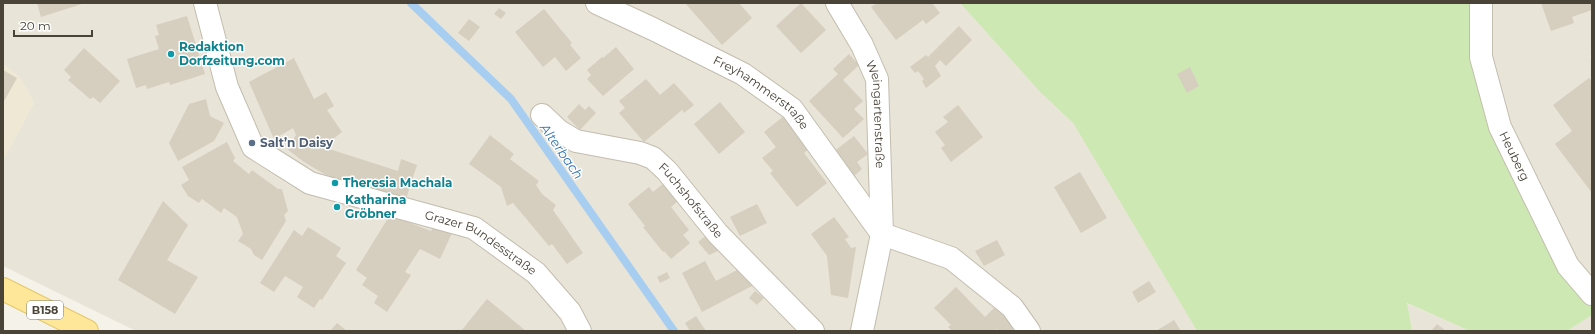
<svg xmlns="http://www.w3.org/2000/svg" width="1595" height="334" viewBox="0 0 1595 334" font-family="Montserrat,sans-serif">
<rect width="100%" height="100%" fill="#f5f2e9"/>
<g fill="#e9e4d8">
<path d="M3,3H960L1040,92L1073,123L1197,331H136L3,266V160L34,103L21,79L3,64Z"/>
<path d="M1474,3H1592V53L1590,56L1592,60V306L1562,270L1531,205Z"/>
<path d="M1406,303L1470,331H1412Z"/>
<path d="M1592,315V331H1567Z"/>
</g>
<path fill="#eee8d4" d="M3,64L21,79L34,103L3,160Z"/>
<path fill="#cde8b3" d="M960,3H1474L1475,52L1562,270L1592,306V315L1567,331H1470L1407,303L1412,331H1197L1073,123L1040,92Z"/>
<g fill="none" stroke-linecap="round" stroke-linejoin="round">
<path stroke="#a7cef0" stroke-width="8" d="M411,3L511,99L674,331"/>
</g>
<g fill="#d6cfbf">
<path d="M37,3H85L41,17Z"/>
<path d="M685,3H739L752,18L722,45Z"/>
<path d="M801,3L826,30L801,53L776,26Z"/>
<path d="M877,3H932L940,13L926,24L923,20L896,40L871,7Z"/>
<path d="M1541,3H1592V10L1572,17L1574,23L1551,31Z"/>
<path d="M499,8L506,13L501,19L494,14Z"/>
<path d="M544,9L572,43L570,45L581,58L566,71L555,57L543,67L515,32Z"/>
<path d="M187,16L205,74L170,85L169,82L147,89L146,85L136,88L127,59L159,49L155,36L159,35L156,25Z"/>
<path d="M469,19L480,27L469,41L458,33Z"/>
<path d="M959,26L972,40L946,66L940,60L935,66L941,76L926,88L922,81L924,79L918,71L915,73L910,67L926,55L928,57Z"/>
<path d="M616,47L634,69L603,96L587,79L591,75L587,70L602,57L603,58Z"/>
<path d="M84,48L120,81L100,103L93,97L90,99L68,80L71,77L64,70Z"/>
<path d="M849,54L859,65L843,80L863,101L854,109L864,119L843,138L809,101L838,74L833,69Z"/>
<path d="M294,58L314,99L326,92L334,106L327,110L342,132L323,147L398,171L401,159L417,165L404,205L341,184L304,162L287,149L296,135L293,128L274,139L249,82Z"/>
<path d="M1190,67L1199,86L1187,93L1177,74Z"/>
<path d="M3,70L17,78L3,103Z"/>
<path d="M1589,78L1592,81V193L1555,144L1572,131L1553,105Z"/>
<path d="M646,79L660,95L674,83L694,105L684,113L682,110L644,142L619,113L625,108L619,101Z"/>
<path d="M206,99L210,116L224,123L214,141L178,161L169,143L189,104Z"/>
<path d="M720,102L745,132L719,154L694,124Z"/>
<path d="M579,104L585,110L589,106L596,113L580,130L567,117Z"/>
<path d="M958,105L983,137L951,162L941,148L945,145L935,132L948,122L943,117Z"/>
<path d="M784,116L809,149L804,153L827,183L797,207L770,173L773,171L762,158L776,147L764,132Z"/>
<path d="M490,135L514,154L510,159L539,181L536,185L542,194L556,205L553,210L583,253L567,264L552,244L549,246L513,203L507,206L501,187L469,164Z"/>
<path d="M854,136L868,154L857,162L862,169L853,177L833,152Z"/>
<path d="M227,142L235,158L233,161L249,174L252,170L278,189H282L288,211L284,215L286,221L262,260L254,255L251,249L238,241L243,234L237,217L224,208L221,213L202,199L199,203L188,196L181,185L189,180L182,167Z"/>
<path d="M1080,172L1107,218L1081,233L1054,187Z"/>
<path d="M664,183L679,200L671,207L689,230L683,235L690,243L671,259L664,251L663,252L643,227L645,226L628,204L649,187L653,192Z"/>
<path d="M163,201L188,225L167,260L198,277L175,314L118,280Z"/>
<path d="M757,204L767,223L740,236L730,217Z"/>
<path d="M390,215L431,231L436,223L453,231L440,259L420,249L405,272L411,275L387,312L374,303L378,296L362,285L367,278L356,270Z"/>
<path d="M834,217L849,237L845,239L851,248L856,247L848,298L831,295L827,256L811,234Z"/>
<path d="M308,227L341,248L336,256L346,263L322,300L320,299L314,308L297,297L303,287L285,276L274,292L260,283L294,230L302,236Z"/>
<path d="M708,234L720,250L709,255L698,242Z"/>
<path d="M997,240L1005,255L984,266L975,251Z"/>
<path d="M705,261L716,281L737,270L754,285L702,312L682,273Z"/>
<path d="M667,272L670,278L660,283L657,277Z"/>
<path d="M1149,281L1156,292L1138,303L1132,292Z"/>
<path d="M956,287L985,317L995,307L1015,328L1011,331H999L997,329L996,331H952L948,327L951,325L934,308Z"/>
<path d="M755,291L764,298L757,305L749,298Z"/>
<path d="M487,299L526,331H461Z"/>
<path d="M696,316L706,331H690L685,323Z"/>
<path d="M1174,320L1181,331H1156Z"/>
<path d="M337,323L347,331H330Z"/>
<path d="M1437,324L1446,331H1431Z"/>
</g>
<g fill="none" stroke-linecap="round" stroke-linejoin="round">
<g stroke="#c3bdaf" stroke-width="24">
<g id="street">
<path id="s1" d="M205,3L227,87L253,147L310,183L474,228L536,273L570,312L580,331"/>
<path id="s2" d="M597,3L653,29L743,74L792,109L882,234"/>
<path id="s3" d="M837,3L862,45L877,79L882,234L862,331"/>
<path id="s4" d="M1481,3V57L1500,127L1568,266L1592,294"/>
<path id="s5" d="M542,115L559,131L576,141L640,153L653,158L667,171L718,234L813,331"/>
<path d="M882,234L951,258L1012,307L1029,331"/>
</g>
</g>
<g stroke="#e4c768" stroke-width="24">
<path id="primary" d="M3,289L87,331"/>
</g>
<use href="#street" stroke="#fff" stroke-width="22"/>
<use href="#primary" stroke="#fee799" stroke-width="22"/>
</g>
<g fill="#0f9aa8" stroke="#fff" stroke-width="1.5">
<circle cx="171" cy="54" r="4"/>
<circle cx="335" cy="183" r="4"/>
<circle cx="337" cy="207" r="4"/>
</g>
<circle fill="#5c6f8a" stroke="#fff" stroke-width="1.5" cx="252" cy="143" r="4"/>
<g text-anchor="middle" stroke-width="3" stroke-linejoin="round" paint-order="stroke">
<rect fill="#fff" stroke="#807b74" stroke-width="1" x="27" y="301" width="36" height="18" rx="3"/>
<g font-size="11" font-weight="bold" fill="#494338">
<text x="45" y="314">B158</text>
</g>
<g font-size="12" font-weight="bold" fill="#0d838f" stroke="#fff" text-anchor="start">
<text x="179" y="51">Redaktion<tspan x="179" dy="14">Dorfzeitung.com</tspan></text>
<text x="343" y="187">Theresia Machala</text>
<text x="345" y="204">Katharina<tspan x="345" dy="14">Gröbner</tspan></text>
</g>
<g font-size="12" fill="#494338" stroke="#fff">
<text dy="4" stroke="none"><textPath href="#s2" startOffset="188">Freyhammerstraße</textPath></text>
<text dy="4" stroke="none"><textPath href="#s3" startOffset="121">Weingartenstraße</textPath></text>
<text dy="4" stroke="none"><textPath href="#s4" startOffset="159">Heuberg</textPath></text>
<text dy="4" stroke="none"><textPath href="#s5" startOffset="179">Fuchshofstraße</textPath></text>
<text dy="4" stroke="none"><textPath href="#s1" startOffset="402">Grazer Bundesstraße</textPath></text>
</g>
<g font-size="12" font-weight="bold" fill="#4e5e75" stroke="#fff" text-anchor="start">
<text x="260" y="147">Salt’n Daisy</text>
</g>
<g font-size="13" font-style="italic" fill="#3074b5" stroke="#fff">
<text transform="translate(562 151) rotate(55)" y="5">Alterbach</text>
</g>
</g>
<rect width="1595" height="334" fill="none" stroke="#494338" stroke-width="8"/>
<path d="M14 30v6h78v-6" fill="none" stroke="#494338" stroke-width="2"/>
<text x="20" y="30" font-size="12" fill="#494338" stroke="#ffffff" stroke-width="3" paint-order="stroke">20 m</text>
</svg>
